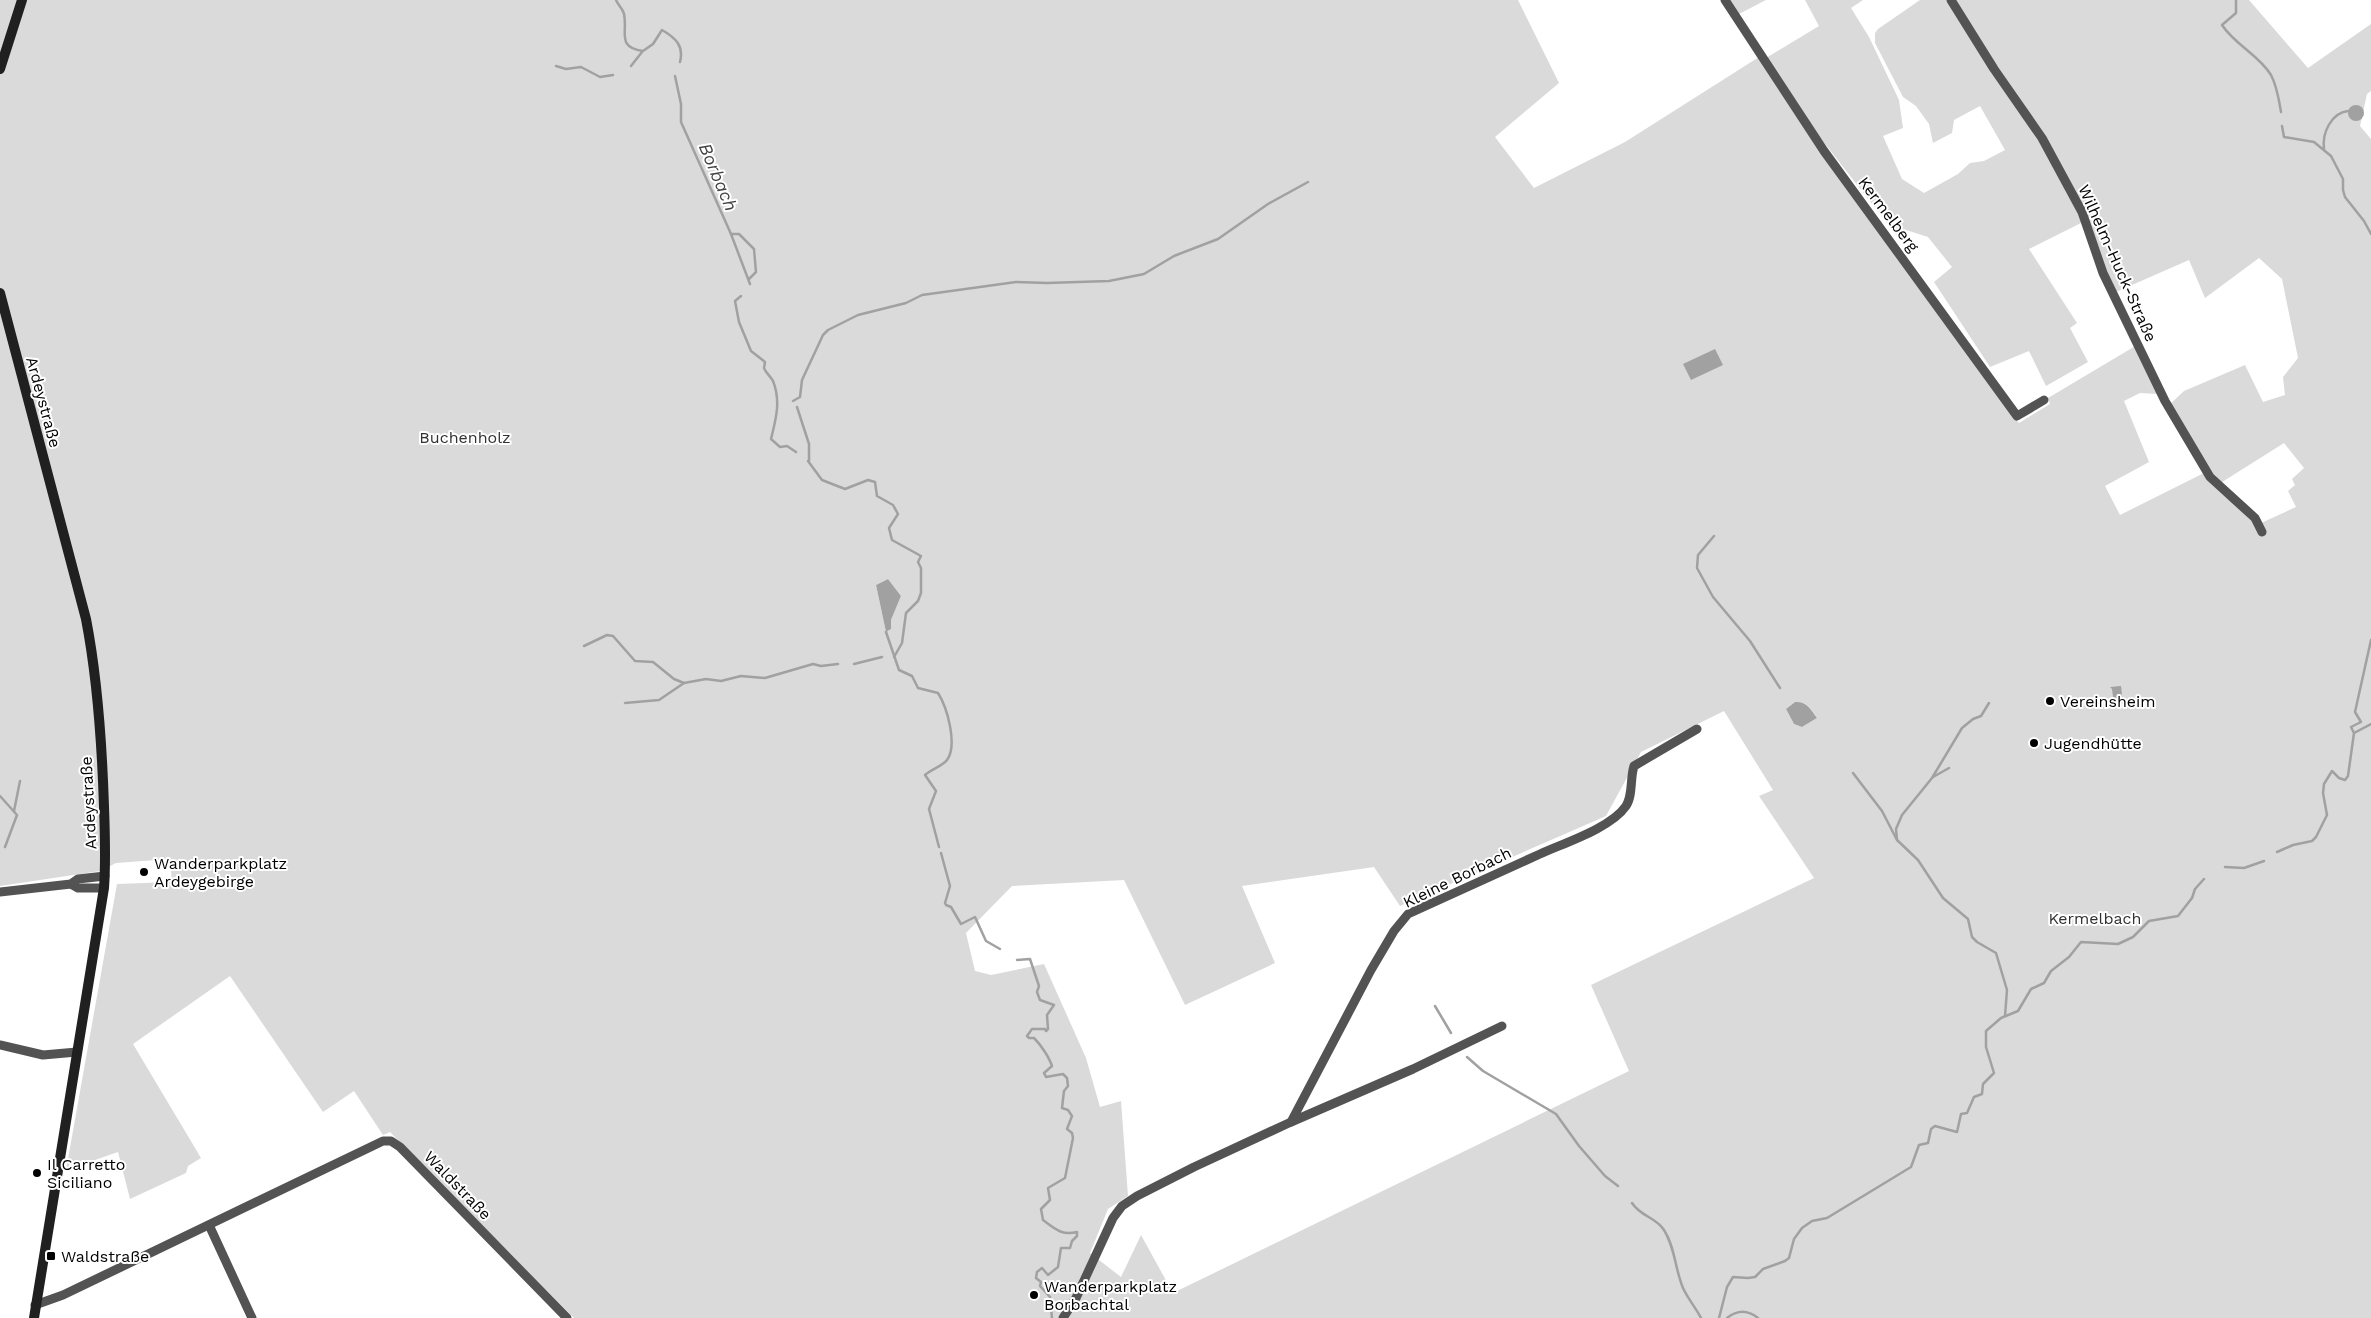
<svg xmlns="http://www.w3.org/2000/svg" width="2371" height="1318" viewBox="0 0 2371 1318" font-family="'Work Sans',sans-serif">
<rect width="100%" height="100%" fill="#fff"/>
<g fill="#dadada" fill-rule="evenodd">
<path d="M0,0H1518L1559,83L1495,137L1534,188L1625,142L1759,57L1820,149L2019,423L2050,404L2048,398L2137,345L2158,394L2140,393L2124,401L2149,462L2105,486L2120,515L2206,472L2216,488L2241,508L2256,525L2263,527L2261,523L2296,507L2288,491L2295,485L2292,479L2304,468L2284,443L2219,484L2169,405L2184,391L2245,365L2263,402L2285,395L2283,377L2298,358L2282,279L2259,258L2205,298L2189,260L2116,292L2106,273L2084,212L2045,138L1995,68L1954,0H2249L2308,68L2371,24V91L2367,94L2360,126L2371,139V1318H574L390,1132L383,1135L354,1091L323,1112L230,976L133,1044L201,1158L188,1166L186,1173L130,1199L118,1152L66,1170L117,884L172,882L170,859L116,863L100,871L0,886ZM888,579L901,596L891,620V629L886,632L876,585ZM1795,702C1806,701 1812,709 1817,718L1802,727L1794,724L1786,709ZM1724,711L1773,790L1759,796L1814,878L1591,985L1629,1071L1173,1293L1141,1235L1121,1277L1090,1253L1108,1209L1128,1196L1121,1101L1100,1107L1086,1058L1044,964L991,975L975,971L966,933L1012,886L1124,880L1185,1005L1275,963L1242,886L1374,867L1400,906L1606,816L1641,752Z"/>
<path d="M1728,0H1766L1737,15Z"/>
<path d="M1805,0H1863L1851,8L1869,37L1899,100L1903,128L1883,136L1902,179L1924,193L1958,174L1970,163L1984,161L2005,150L1980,106L1954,120L1952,133L1933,143L1929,124L1916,106L1903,97L1875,43V33L1878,29L1920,0H1946L1949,2L2040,139L2079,213L2081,223L2029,249L2077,323L2070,328L2088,362L2046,386L2029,351L1990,367L1934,282L1952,267L1928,237L1903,229L1897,236L1808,122L1766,58L1819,26Z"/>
</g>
<g fill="#a1a1a1">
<circle cx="2356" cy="113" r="8"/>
<path d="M1715,349L1723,365L1691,380L1683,364Z"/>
<path d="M888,579L901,596L891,620V629L886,632L876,585Z"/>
<path d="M2121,686L2123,704L2114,705L2112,689L2110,687Z"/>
<path d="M1795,702C1806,701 1811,709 1817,718L1802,727L1794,724L1786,709Z"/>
</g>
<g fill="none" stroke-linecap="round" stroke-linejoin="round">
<g stroke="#a1a1a1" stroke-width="2.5">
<path d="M616,0C618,5 623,9 624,14C628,32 616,47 643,51L653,44L662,30C676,38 684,46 680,62"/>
<path d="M2236,0V13L2222,25C2235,45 2259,55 2271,75C2277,86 2279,100 2281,112"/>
<path d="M556,66L566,69L581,67L600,77L613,75"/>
<path d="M631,66L642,52"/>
<path d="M675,76L681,104V122L731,234L750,284"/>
<path d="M2282,126L2284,137L2314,142L2331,156L2343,179V190L2345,197L2364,221L2371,234"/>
<path d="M2324,149C2322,133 2331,113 2348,111"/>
<path d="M731,234H739L754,249L756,272L749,279"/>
<path d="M741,296L735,301L739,322L751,351L765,362L764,368C766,373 771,377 773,381C781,401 776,419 771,439L780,447L787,446L796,452"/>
<path d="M793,401L800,397L802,380L823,335L828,330L858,315L906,303L922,295L1016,282L1047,283L1109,281L1144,274L1174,256L1218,239L1268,204L1308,182"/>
<path d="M797,407L809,444V461"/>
<path d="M808,461L822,480L845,489L868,480L875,482L877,496L893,505L898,514L889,528L892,540L921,556L918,562L921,568V593L918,601L906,613L902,643L894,657"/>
<path d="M1714,536L1698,555L1697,568L1713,597L1750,641L1780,688"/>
<path d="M886,632L899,670L912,676L918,688L938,693C947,707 958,745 947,760C943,766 931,769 925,775L936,791L929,809L939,847"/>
<path d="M584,646L607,635L613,636L635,661L653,662L674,679L684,683L706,679L721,681L741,676L765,678L813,664L821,666L838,664"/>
<path d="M854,664L882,657"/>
<path d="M625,703L659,700L684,683"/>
<path d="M2354,733L2371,724"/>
<path d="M1853,773L1882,811L1897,840L1918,860L1943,898L1968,919L1972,937L1977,942L1996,953L2007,990L2005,1016"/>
<path d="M1933,777L1949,768"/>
<path d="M0,796L17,815L5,847"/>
<path d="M14,811L20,781"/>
<path d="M1897,840L1896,829L1902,815L1932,778L1962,728L1973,719L1981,716L1989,703"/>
<path d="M2277,852L2293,845L2312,841L2316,837L2327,815L2323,793L2324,784L2332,771L2339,778L2345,780L2348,776L2354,733L2351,727L2361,722L2355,712L2371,640"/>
<path d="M941,853L950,886L945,903L946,905L951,907L961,924L975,917L986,941L1000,949"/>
<path d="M2225,867L2244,868L2264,861"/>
<path d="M1017,960L1030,959L1039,986L1037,992L1040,1000L1054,1005L1047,1015L1048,1029L1046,1031L1045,1029H1032L1027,1036L1029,1038H1034C1041,1045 1049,1057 1052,1066L1044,1073L1046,1077L1063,1074L1067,1078L1068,1086L1064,1091L1062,1108L1068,1110L1072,1116L1067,1129L1072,1133L1073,1138L1065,1178L1048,1188L1050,1200L1041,1209L1043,1220C1055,1229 1062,1236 1077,1232V1236L1072,1241L1070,1248H1061L1058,1267L1048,1275L1042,1268L1037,1272L1036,1278L1041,1282L1040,1286L1050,1297L1052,1318"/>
<path d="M1435,1006L1451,1033"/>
<path d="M1467,1057L1483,1071L1556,1114L1579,1146L1605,1176L1618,1186"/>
<path d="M1632,1203C1641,1217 1656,1217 1664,1230C1675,1247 1675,1269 1683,1288C1688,1299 1696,1308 1701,1318"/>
<path d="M1719,1318L1727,1287L1733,1277L1748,1278L1755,1277L1763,1269L1785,1261L1789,1258L1794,1239L1802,1228L1812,1221L1827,1218L1911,1167L1919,1145L1928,1143L1931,1129L1935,1126L1957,1132L1961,1114L1967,1113L1974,1097L1982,1094L1983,1084L1994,1073L1986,1047V1031L2001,1018L2018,1011L2031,989L2044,983L2051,971L2069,957L2081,942L2118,944L2133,937L2149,921L2178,916L2192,898L2195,889L2204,879"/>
<path d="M1727,1318C1737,1310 1748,1310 1758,1318"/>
</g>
<g stroke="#535353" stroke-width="9">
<path d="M1725,0L1824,151L2017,416L2044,400"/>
<path d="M1951,0L1994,69L2042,138L2082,212L2103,273L2165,401L2210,477L2255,518L2262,532"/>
<path d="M71,884L78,888H104"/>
<path d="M0,892L71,884L78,879L105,876"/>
<path d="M0,1045L43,1055L77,1052"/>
<path d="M1291,1122L1413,1069L1502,1026"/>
<path d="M209,1225L252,1318"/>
<path d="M35,1305L63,1295L383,1141H391L400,1147L567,1318"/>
<path d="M1063,1318L1076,1298L1113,1218L1122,1206L1137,1196L1194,1167L1291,1122L1371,970L1394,931L1408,914C1452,894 1496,874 1540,854C1564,843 1611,828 1626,806C1633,796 1630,778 1634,766L1697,729"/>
</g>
<g stroke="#202020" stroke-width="10">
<path d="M0,69L22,0"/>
<path d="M0,293L86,619C98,681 102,744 104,807C105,834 106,861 104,888L34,1318"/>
</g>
</g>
<g fill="#000" stroke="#fff" stroke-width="2">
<circle cx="2050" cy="701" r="5"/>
<circle cx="2034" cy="743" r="5"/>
<circle cx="144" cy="872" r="5"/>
<circle cx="37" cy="1173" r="5"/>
<rect x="46" y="1251" width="10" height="10" rx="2.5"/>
<circle cx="1034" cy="1295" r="5"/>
</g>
<g text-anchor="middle" stroke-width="4" stroke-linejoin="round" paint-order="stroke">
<g font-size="16" fill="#000" stroke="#fff">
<text transform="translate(1889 214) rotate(53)" y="6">Kermelberg</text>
<text transform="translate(2118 263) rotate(66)" y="6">Wilhelm-Huck-Straße</text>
<text transform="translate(44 402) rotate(75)" y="6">Ardeystraße</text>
<text transform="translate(88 803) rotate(-93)" y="6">Ardeystraße</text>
<text transform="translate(1457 877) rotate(-26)" y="6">Kleine Borbach</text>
<text transform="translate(458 1185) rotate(46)" y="6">Waldstraße</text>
</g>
<g font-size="16" fill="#313131" stroke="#fff">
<text x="465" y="443">Buchenholz</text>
<text x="2095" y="924">Kermelbach</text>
</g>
<g font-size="16" fill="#000" stroke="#fff" text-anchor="start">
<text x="2060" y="707">Vereinsheim</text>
<text x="2044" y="749">Jugendhütte</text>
<text x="154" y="869">Wanderparkplatz<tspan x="154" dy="18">Ardeygebirge</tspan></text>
<text x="47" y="1170">Il Carretto<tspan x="47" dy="18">Siciliano</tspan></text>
<text x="61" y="1262">Waldstraße</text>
<text x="1044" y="1292">Wanderparkplatz<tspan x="1044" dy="18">Borbachtal</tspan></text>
</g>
<g font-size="18" font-style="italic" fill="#424242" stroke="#fff">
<text transform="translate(718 177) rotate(67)" y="6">Borbach</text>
</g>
</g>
</svg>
